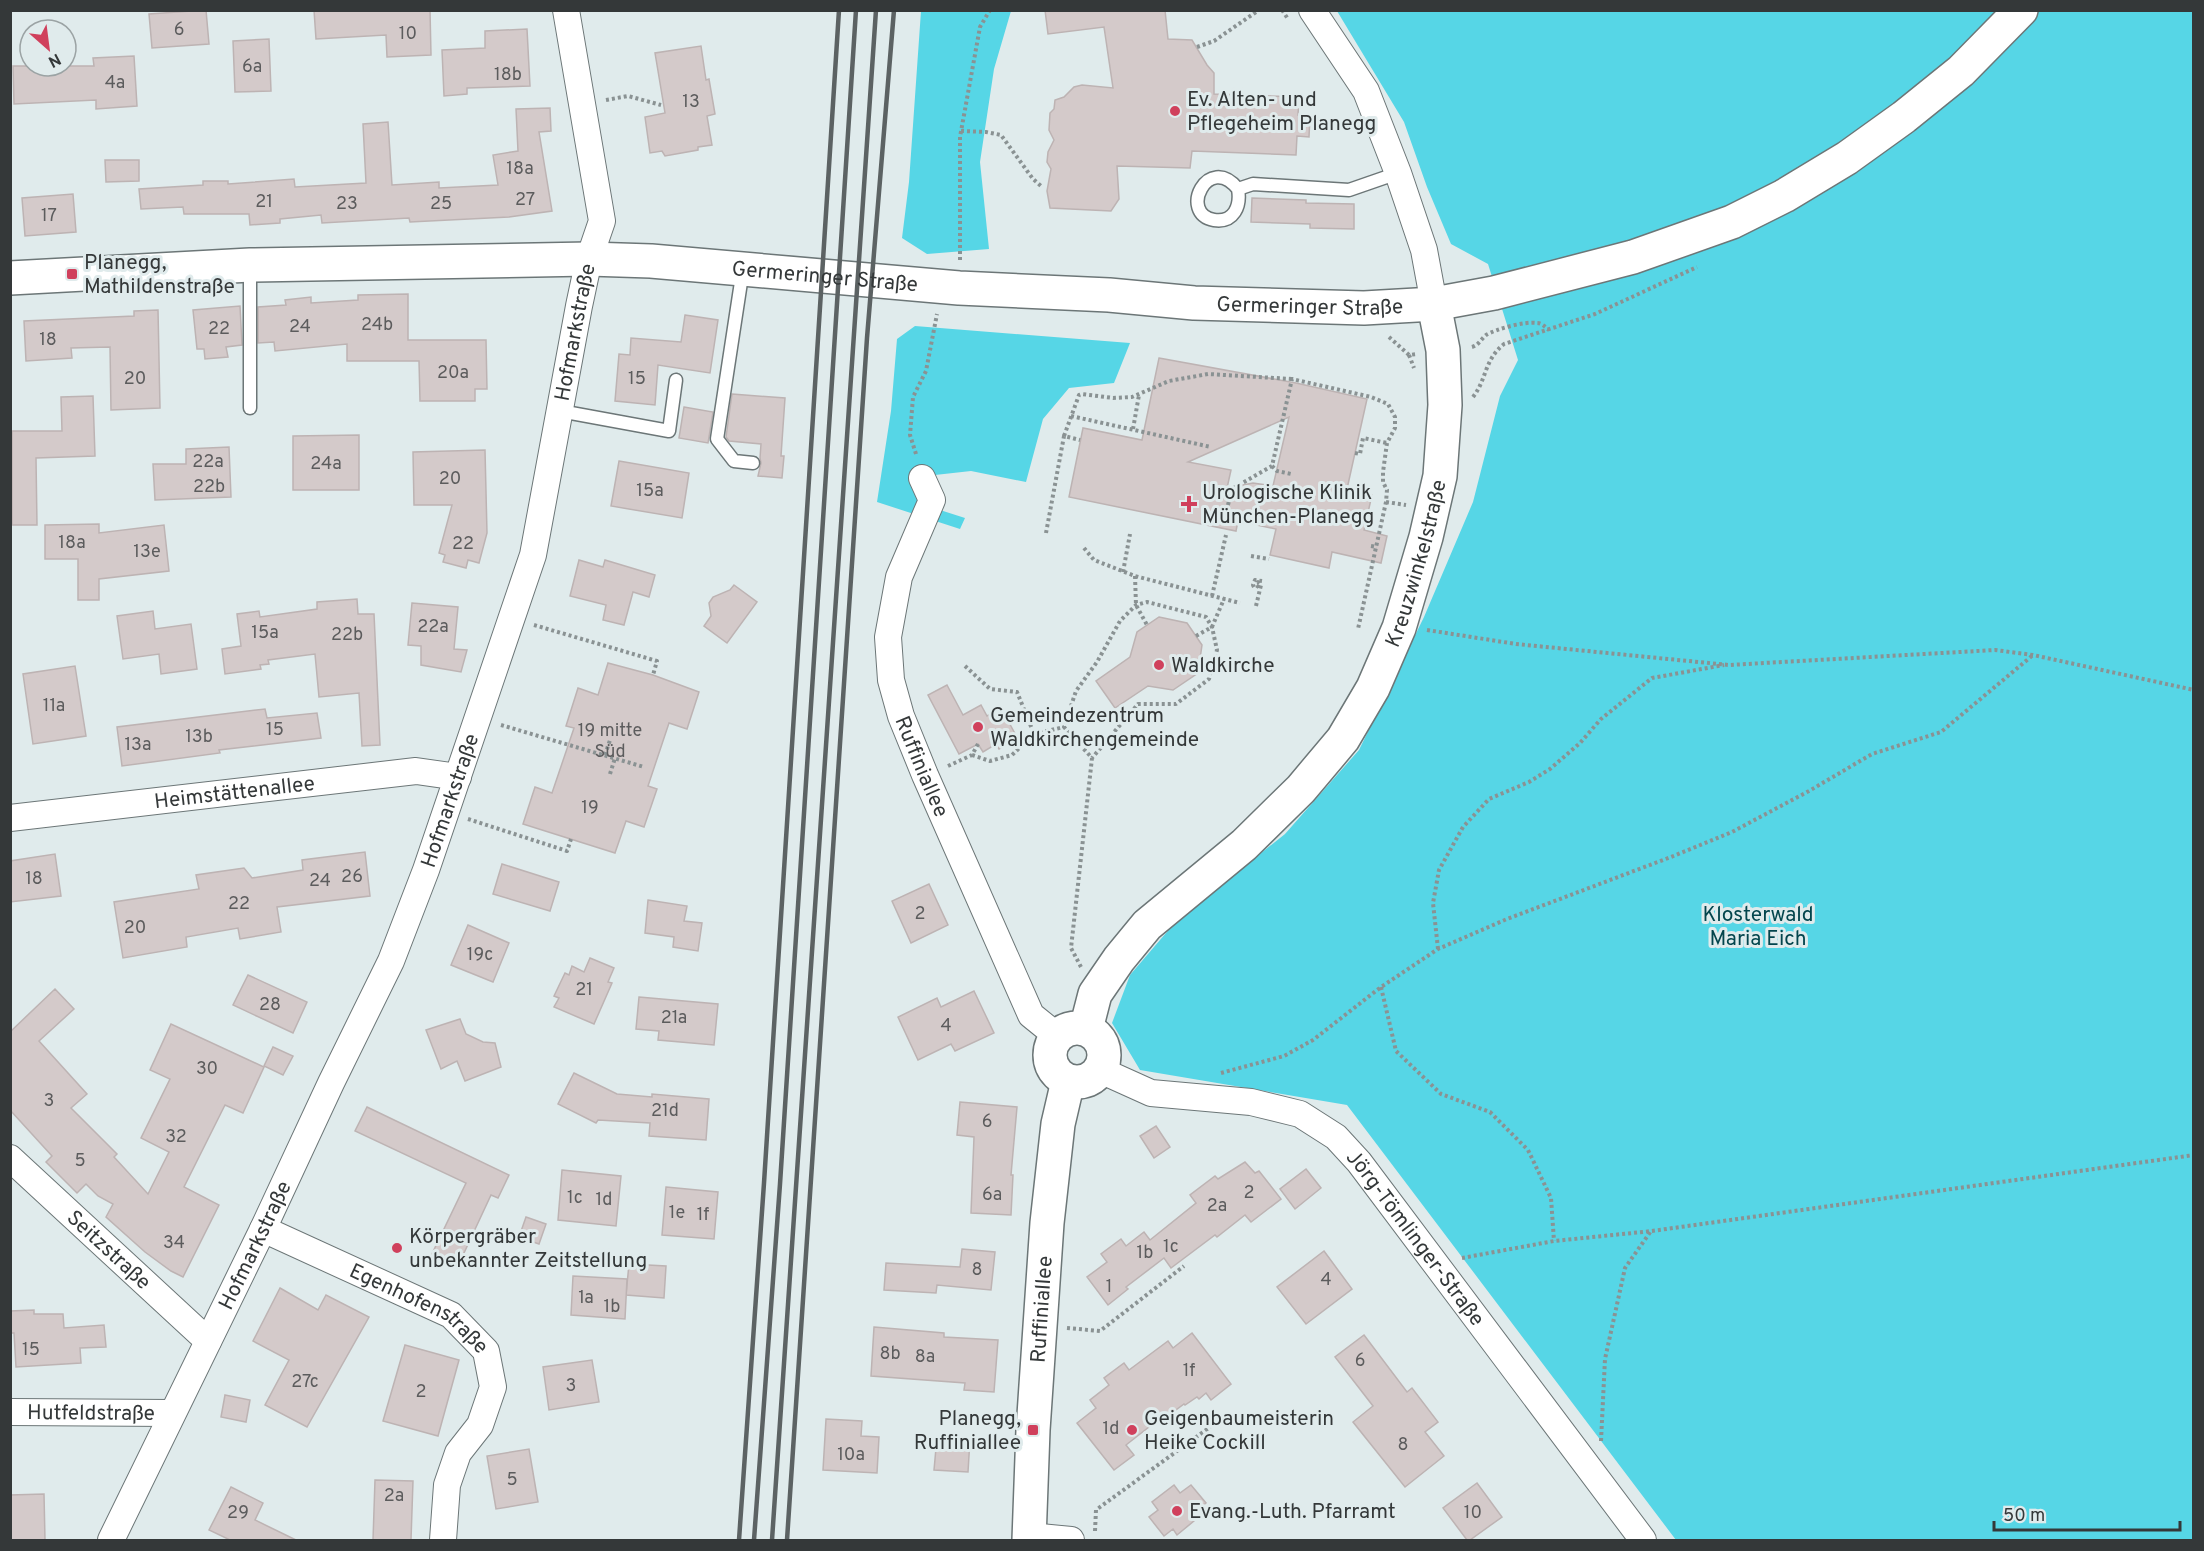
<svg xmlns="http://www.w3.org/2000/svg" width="2204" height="1551" viewBox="0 0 2204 1551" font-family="Overpass,sans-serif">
<rect width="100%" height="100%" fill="#e0ebec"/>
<g fill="#56d6e6">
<path d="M921,11H1011L994,69L980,162L989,249L927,254L902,238L909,182Z"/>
<path d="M1337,11H2193V1540H1676L1347,1105L1140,1070L1112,1023L1130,975L1178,919L1285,834L1359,750L1424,617L1473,502L1500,396L1518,360L1488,264L1451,244L1427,187L1404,122Z"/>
<path d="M915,326L1130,343L1114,383L1069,388L1043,419L1026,482L971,471L935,475L920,493L940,510L965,518L960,529L877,502L891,411L897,339Z"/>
</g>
<g fill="#d4caca" stroke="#bdb3b3" stroke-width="1.5" fill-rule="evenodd">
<path d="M206,10L209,44L152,48L149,14Z"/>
<path d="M314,10H430L431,55L387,57L386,35L316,39Z"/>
<path d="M1045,10H1165L1168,39L1192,40L1207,65L1214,73V94L1299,97L1298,115L1310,116L1309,137L1297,136L1296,155L1192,151L1190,168L1117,166L1119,199L1111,211L1050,208L1047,191L1051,169L1047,162L1048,152L1054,140L1049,130L1050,113L1054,109L1055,100L1064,97L1074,87L1082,85L1113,88L1104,27L1048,34Z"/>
<path d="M527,29L530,86L467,88V94L444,96L442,50L485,48V31Z"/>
<path d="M269,39L271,91L235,92L233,41Z"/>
<path d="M701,46L706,80L709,79L715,114L707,116L712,145L698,147V150L665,156L662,151L650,153L645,117L665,113L655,53Z"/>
<path d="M134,56L137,106L96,109V100L14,104L13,66H94L93,58Z"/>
<path d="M550,108L551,131L539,132L552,211L509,217L410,222L409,218L322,223L321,215L280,219V223L250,225L249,214H184L183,207L141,209L139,189L203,185V181H228V184L294,179L295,187L366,183L363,124L388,122L392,185L439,182V188L498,185L493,155L518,151L516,109Z"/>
<path d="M105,160H139V181L106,182Z"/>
<path d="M73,194L76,232L25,236L22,198Z"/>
<path d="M1252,198L1306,200V203L1354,204V229L1310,228V224L1251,222Z"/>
<path d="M408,294V340H486L487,389H475V401H420L419,361H347V344L275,351L274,342L258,343V307L286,305L285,300L311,297V303L358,300V295Z"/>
<path d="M240,306L242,345L226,347L228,357L205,359L204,349H197L193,310Z"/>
<path d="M158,310L160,408L111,410L110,347L71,348L72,358L26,361L24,321L134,316V311Z"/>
<path d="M685,315L718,320L710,373L658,365L655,405L615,401L619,354L630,355L631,338L681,342Z"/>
<path d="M1159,358L1296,383L1367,399L1347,489L1372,495L1364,530L1387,536L1381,563L1332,552L1329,568L1270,555L1276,529L1238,521L1236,531L1069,497L1083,428L1142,440ZM1289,417L1273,486L1253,483L1227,488L1231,470L1188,462Z"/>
<path d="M732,394L785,398L781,456H784L782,478L758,476L761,463L760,458L761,444L729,441L726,437Z"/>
<path d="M93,396L95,456L36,458L37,525H12V431H62L61,397Z"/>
<path d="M684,407L713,412L708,443L679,438Z"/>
<path d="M359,435V490H293V436Z"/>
<path d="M229,447L231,497L155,500L153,464H186V449Z"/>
<path d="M485,450L487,533L479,563L468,560L466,568L443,562L445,555L439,553L452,505H414L413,452Z"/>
<path d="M619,461L689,473L682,518L611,506Z"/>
<path d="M99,524V533L164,525L169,571L99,579V600H78V559H45V525Z"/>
<path d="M579,560L603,567L605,560L655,575L649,597L633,592L624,625L603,620L606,605L570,596Z"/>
<path d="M734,585L757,602L727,643L704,626L711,616L709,603L713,597L730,590Z"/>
<path d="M357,599L358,614H374L380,745L362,746L359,693L319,697L315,654L268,660L269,664L260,665L261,669L225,674L222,649L241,646L237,614L259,611L260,617L317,609V602Z"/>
<path d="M412,603L458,607L454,649L467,650L461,672L421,665V646L408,645Z"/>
<path d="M153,611L155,629L191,624L197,669L161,674L159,654L123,659L117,616Z"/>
<path d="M1159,617L1187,623L1202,645L1198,673L1173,690L1148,686L1115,708L1096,681L1130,657L1137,632Z"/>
<path d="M608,663L653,675L699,692L687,729L669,723L648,786L657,789L644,827L626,821L615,853L523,824L535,787L552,793L574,728L566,726L578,688L598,695Z"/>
<path d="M75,666L86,736L33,744L23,674Z"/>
<path d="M947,685L963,715L981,705L987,716L1001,708L1018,739L999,749L996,744L983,752L978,744L959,754L928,695Z"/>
<path d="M265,709L267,718L317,713L321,738L219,750L220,753L122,766L117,727Z"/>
<path d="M365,852L370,896L277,907L281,932L240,939L238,928L186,937L187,947L123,958L114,902L199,889L196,875L244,868L252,878L303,870L302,860Z"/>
<path d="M55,854L61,896L10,902V861Z"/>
<path d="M502,864L559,882L550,911L493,894Z"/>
<path d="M929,884L948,925L911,943L892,901Z"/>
<path d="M648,900L687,906L684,921L702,923L698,951L673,947L674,937L645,933Z"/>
<path d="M468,925L509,943L493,982L451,965Z"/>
<path d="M590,958L614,968L608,982L612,983L594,1024L554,1007L559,998L554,996L565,973L569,975L572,966L584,972Z"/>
<path d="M248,975L307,1002L293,1033L233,1005Z"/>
<path d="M55,989L74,1009L39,1041L87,1094L71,1108L117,1154L114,1157L148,1194L169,1152L141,1138L170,1079L150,1070L171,1024L264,1067L243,1113L225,1105L184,1187L219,1205L183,1277L171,1271L145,1252L106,1217L113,1204L98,1196L86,1184L77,1193L46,1162L52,1156L10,1110V1032Z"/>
<path d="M974,991L994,1033L955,1051L951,1044L918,1060L898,1017L937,998L941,1007Z"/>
<path d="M639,997L718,1004L714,1045L658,1040L659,1031L636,1029Z"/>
<path d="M460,1019L466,1034L483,1042L495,1043L501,1067L465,1081L457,1061L441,1069L426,1030Z"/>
<path d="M273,1047L293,1056L283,1075L264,1066Z"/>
<path d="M574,1073L617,1094L652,1097V1094L709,1099L706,1140L649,1136L650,1123L598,1120L596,1123L558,1104Z"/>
<path d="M960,1102L1017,1107L1011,1175H1013L1011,1215L971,1213L974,1137L957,1135Z"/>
<path d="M367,1107L509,1175L498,1198L491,1195L457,1268L431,1256L466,1183L355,1131Z"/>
<path d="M1156,1126L1170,1147L1154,1158L1140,1136Z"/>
<path d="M1245,1162L1255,1173L1259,1171L1281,1199L1251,1222L1245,1215L1217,1237L1215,1235L1171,1268L1164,1258L1126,1287L1128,1289L1108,1305L1087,1277L1107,1262L1101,1254L1121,1239L1126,1246L1144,1232L1150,1240L1196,1203L1190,1195L1215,1176L1218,1179Z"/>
<path d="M1306,1169L1321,1188L1295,1209L1280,1189Z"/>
<path d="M562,1170L621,1176L616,1226L558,1220Z"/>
<path d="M666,1187L718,1192L714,1239L662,1235Z"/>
<path d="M526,1217L546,1224L539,1244L519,1237Z"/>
<path d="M962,1249L995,1252L991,1290L937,1285L936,1293L884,1290L886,1263L960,1267Z"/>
<path d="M1324,1251L1352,1289L1306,1324L1277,1287Z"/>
<path d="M629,1264L666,1266L664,1298L626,1295Z"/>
<path d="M573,1276L627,1279L625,1319L571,1315Z"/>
<path d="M280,1288L318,1310L326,1295L369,1317L307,1427L265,1405L289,1360L253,1341Z"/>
<path d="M34,1310V1314H63L64,1328L104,1325L106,1347L80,1348L81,1363L16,1367L14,1333H10V1311Z"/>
<path d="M874,1327L944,1333V1337L998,1340L994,1392L964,1390L965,1383L871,1376Z"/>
<path d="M1192,1333L1231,1384L1211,1400L1206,1393L1199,1399L1197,1397L1185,1405L1184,1404L1165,1418L1163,1416L1126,1445L1134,1455L1114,1470L1077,1423L1096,1408L1090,1400L1109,1385L1104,1378L1124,1363L1129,1370L1168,1341L1173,1348Z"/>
<path d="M1364,1335L1407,1392L1412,1388L1438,1422L1425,1432L1444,1456L1405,1487L1353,1422L1373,1406L1335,1357Z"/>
<path d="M405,1345L459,1360L438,1436L383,1421Z"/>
<path d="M592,1360L599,1402L549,1410L543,1367Z"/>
<path d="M225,1395L250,1400L246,1422L221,1417Z"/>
<path d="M826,1419L862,1421L861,1436L879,1437L877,1473L823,1470Z"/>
<path d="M937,1437L970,1439L968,1472L934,1470Z"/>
<path d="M529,1449L538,1502L496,1509L487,1456Z"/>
<path d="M375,1480L413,1481L411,1540H373Z"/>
<path d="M1477,1483L1502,1517L1470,1540H1467L1443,1508Z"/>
<path d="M1174,1485L1180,1493L1191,1485L1206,1503L1196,1511L1200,1516L1177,1535L1173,1529L1164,1536L1149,1517L1158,1510L1152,1502Z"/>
<path d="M231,1487L263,1503L255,1520L296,1540H230L209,1530Z"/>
<path d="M44,1494L45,1540H10V1495Z"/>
</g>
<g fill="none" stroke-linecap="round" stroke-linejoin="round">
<g stroke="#6c7677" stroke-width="15">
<g id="lane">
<path d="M1238,189C1241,206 1234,223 1214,220C1178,214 1208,152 1238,189L1253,184L1349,190L1398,173"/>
<path d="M743,269L717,439L734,461L753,463"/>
<path d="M250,408V266"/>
<path d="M560,411L669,431L676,380"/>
</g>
</g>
<g stroke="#6c7677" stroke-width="28">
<g id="street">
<path d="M1312,10L1366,91L1398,173L1424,250L1434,304"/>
<path id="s1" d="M922,478L932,500L899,577L888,637L891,680L901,716L925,775L1031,1015L1057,1036"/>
<path id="s2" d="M10,818L416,771L458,777"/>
<path id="s3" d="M1100,1070L1151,1093L1251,1102L1300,1114L1336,1137L1359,1162L1643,1540"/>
<path id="s4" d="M10,1158L208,1341"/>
<path id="s5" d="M263,1229L451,1315L486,1351L493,1387L480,1425L458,1453L447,1485L443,1540"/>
<path id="s6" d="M10,1412L172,1413"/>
<path d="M1030,1536L1071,1540"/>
<path id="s7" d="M111,1540L263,1229L331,1083L391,961L426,870L533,555L579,306L589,259L602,221L566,10"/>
</g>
</g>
<g stroke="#6c7677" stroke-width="36">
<g id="secondary">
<path id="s8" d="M10,278L250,265L589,259L651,261L959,288L1109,295L1194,303L1364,308L1434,304L1494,293L1633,257L1732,222L1784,196L1847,158L1904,117L1961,71L2021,10"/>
<circle cx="1077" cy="1055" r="27"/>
<path id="s9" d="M1086,1029L1095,994L1119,959L1147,925L1244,845L1301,789L1343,739L1373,688L1399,628L1426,537L1440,476L1445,405L1443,350L1434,304"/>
<path id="s10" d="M1029,1540L1033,1430L1047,1223L1058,1124L1068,1081"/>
</g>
</g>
<g stroke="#8a9293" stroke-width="4" stroke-dasharray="3 3" stroke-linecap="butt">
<path d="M1282,10L1288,19"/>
<path d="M1197,47L1214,41L1259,10"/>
<path d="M606,100L628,96L661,105"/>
<path d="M961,131L986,132L1001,135L1033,179L1042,187"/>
<path d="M960,260V137L980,27L990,10"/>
<path d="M1389,337L1409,355L1417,354"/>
<path d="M1472,347C1479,345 1481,339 1486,335C1496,329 1525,321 1537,323C1542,323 1545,327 1549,330"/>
<path d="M1409,355L1414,368"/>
<path d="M1473,397C1487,379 1484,360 1504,344L1595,314L1697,267"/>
<path d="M1071,416L1211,447"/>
<path d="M1133,429L1139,395"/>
<path d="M1064,436L1079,395L1082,394L1113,398L1132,397L1169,381L1208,374L1292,379"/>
<path d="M1355,453L1360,454L1363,438L1387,443"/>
<path d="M916,454L910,435L913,397L926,371L937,314"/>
<path d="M1272,466L1277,471L1291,474"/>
<path d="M1386,502L1406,505"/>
<path d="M1228,505L1232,489L1272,466L1292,379L1371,397L1388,404L1395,417V428L1387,443L1383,472V482L1387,490L1386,502L1358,629"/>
<path d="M1046,533L1064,436L1080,440"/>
<path d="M1371,546L1377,547"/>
<path d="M1084,548L1094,560L1135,576L1240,603"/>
<path d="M1251,556L1269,559"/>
<path d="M1123,572L1130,534"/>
<path d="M1135,576L1136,605L1147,625"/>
<path d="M1254,587L1253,585L1255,580L1262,581"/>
<path d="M1212,596L1226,535"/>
<path d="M1256,606L1261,585L1258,582L1256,585L1260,588"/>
<path d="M534,625L657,661L653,675"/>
<path d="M1427,630L1516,644L1729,665L1995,650L2033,655L2194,690"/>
<path d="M1196,636L1212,627L1224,599"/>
<path d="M965,666L990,689L1017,692L1034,734"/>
<path d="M501,725L644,767"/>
<path d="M605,755L610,740"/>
<path d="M972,755L990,761L1012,755L1034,734L1064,727"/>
<path d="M948,766L972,755L978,744"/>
<path d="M610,774L615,758"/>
<path d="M468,819L567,851L571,839"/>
<path d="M1438,949L1433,903L1439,870L1463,827L1489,799L1529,782L1550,769L1580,743L1601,719L1652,678L1724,665"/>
<path d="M1081,967L1071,948L1092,758L1064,727L1076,691L1097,662L1120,621L1136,605L1147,602L1206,617L1212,627L1217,650L1209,679L1176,704H1138L1092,758"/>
<path d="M1381,987L1396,1051L1441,1094L1490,1112L1528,1150L1551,1198L1554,1241"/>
<path d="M1221,1073L1284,1056L1313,1040L1381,987L1438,949L1507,919L1671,857L1732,832L1809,791L1872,754L1941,732L2033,655"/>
<path d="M1462,1258L1554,1241L1652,1231L2194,1155"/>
<path d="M1067,1328L1100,1331L1184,1266"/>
<path d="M1601,1441L1605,1359L1625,1268L1651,1231"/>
<path d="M1095,1531L1096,1510L1210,1427"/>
</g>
<use href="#lane" stroke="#fff" stroke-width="12"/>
<use href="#street" stroke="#fff" stroke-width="26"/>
<use href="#secondary" stroke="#fff" stroke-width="33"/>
<g stroke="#5c6263" stroke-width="4.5">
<path d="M739,1540L764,1183L839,10"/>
<path d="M754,1540L780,1184L856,10"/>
<path d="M772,1540L876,10"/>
<path d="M787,1540L867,338L894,10"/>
</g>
</g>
<g fill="#d0405c" stroke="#e0ebec" stroke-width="2">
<circle cx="1175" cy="111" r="6"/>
<rect x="66" y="268" width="12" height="12" rx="3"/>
<path d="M1186 495h6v6h6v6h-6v6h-6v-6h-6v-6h6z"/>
<circle cx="1159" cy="665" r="6"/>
<circle cx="978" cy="727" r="6"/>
<circle cx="397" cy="1248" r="6"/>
<rect x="1027" y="1424" width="12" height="12" rx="3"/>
<circle cx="1132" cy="1430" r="6"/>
<circle cx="1177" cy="1511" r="6"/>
</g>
<g text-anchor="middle" stroke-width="6" stroke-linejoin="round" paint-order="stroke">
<g font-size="18" fill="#5c5c5d">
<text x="179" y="35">6</text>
<text x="408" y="39">10</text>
<text x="252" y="72">6a</text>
<text x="508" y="80">18b</text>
<text x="115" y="88">4a</text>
<text x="691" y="107">13</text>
<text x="520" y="174">18a</text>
<text x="525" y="205">27</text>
<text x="264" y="207">21</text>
<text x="347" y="209">23</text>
<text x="441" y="209">25</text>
<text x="49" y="221">17</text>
<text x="377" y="330">24b</text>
<text x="300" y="332">24</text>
<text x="219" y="334">22</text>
<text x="48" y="345">18</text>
<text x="453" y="378">20a</text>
<text x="135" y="384">20</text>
<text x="637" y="384">15</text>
<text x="208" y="467">22a</text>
<text x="326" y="469">24a</text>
<text x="450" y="484">20</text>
<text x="209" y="492">22b</text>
<text x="650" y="496">15a</text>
<text x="72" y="548">18a</text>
<text x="463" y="549">22</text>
<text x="147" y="557">13e</text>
<text x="433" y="632">22a</text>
<text x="265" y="638">15a</text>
<text x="347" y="640">22b</text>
<text x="54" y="711">11a</text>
<text x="275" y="735">15</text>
<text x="610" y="736">19 mitte<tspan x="610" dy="21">Süd</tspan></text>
<text x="199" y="742">13b</text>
<text x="138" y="750">13a</text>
<text x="590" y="813">19</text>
<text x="352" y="882">26</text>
<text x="34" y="884">18</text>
<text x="320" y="886">24</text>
<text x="239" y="909">22</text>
<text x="920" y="919">2</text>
<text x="135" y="933">20</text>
<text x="480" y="960">19c</text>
<text x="584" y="995">21</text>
<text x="270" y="1010">28</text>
<text x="674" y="1023">21a</text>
<text x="946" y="1031">4</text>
<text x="207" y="1074">30</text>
<text x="49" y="1106">3</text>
<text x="665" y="1116">21d</text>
<text x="987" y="1127">6</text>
<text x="176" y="1142">32</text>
<text x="80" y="1166">5</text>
<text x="1249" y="1198">2</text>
<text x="992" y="1200">6a</text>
<text x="575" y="1203">1c</text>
<text x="604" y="1205">1d</text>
<text x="1217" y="1211">2a</text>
<text x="677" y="1218">1e</text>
<text x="703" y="1220">1f</text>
<text x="174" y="1248">34</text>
<text x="1171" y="1252">1c</text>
<text x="1145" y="1258">1b</text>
<text x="977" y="1275">8</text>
<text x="1326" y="1285">4</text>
<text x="1109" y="1292">1</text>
<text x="586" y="1303">1a</text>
<text x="612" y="1312">1b</text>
<text x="31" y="1355">15</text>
<text x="890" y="1359">8b</text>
<text x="925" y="1362">8a</text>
<text x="1360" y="1366">6</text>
<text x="1189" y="1376">1f</text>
<text x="305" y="1387">27c</text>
<text x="571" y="1391">3</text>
<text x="421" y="1397">2</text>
<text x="1111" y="1434">1d</text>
<text x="1403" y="1450">8</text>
<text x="851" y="1460">10a</text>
<text x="512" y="1485">5</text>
<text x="394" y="1501">2a</text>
<text x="238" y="1518">29</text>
<text x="1473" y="1518">10</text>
</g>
<g font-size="21" fill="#343839" stroke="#e0ebec" text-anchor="start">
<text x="1187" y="106">Ev. Alten- und<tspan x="1187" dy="24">Pflegeheim Planegg</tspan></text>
<text x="84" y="269">Planegg,<tspan x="84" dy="24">Mathildenstraße</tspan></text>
<text x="1202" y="499">Urologische Klinik<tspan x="1202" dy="24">München-Planegg</tspan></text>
<text x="1171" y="672">Waldkirche</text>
<text x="990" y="722">Gemeindezentrum<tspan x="990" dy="24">Waldkirchengemeinde</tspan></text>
<text x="409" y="1243">Körpergräber<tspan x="409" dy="24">unbekannter Zeitstellung</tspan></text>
<text x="1021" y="1425" text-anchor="end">Planegg,<tspan x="1021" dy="24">Ruffiniallee</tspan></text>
<text x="1144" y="1425">Geigenbaumeisterin<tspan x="1144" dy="24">Heike Cockill</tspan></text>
<text x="1189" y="1518">Evang.-Luth. Pfarramt</text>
</g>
<g font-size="21" fill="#343839" stroke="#e0ebec">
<text dy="7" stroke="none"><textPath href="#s8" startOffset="816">Germeringer Straße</textPath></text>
<text dy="7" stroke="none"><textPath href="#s8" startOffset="1302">Germeringer Straße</textPath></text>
<text dy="7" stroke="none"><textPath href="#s7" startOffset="1300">Hofmarkstraße</textPath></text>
<text dy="7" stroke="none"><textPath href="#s9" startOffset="585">Kreuzwinkelstraße</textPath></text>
<text dy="7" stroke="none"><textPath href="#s1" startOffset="304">Ruffiniallee</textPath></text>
<text dy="7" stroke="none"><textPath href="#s2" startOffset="226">Heimstättenallee</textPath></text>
<text dy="7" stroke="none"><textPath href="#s7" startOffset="814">Hofmarkstraße</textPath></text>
<text dy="7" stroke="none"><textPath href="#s3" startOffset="378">Jörg-Tömlinger-Straße</textPath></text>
<text dy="7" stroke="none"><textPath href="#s7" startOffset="328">Hofmarkstraße</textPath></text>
<text dy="7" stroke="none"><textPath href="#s4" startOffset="135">Seitzstraße</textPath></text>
<text dy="7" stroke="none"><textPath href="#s10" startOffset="231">Ruffiniallee</textPath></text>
<text dy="7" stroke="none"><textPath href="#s5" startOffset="176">Egenhofenstraße</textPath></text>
<text dy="7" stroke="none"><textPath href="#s6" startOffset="81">Hutfeldstraße</textPath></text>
</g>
<g font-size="21" fill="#03454d" stroke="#e0ebec">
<text x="1758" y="921">Klosterwald<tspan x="1758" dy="24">Maria Eich</tspan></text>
</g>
</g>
<rect width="2204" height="1551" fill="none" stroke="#343839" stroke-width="24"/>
<g transform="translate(48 48) rotate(152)"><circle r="28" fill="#e0ebec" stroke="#9ba3a4" stroke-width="1.5"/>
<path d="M0-4.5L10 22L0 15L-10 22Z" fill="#d0405c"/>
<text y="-9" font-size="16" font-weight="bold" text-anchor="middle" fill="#343839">N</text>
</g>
<path d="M1994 1521v9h186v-9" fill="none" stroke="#343839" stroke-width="3"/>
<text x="2003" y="1521" font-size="18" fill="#343839" stroke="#e0ebec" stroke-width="4.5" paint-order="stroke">50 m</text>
</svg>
